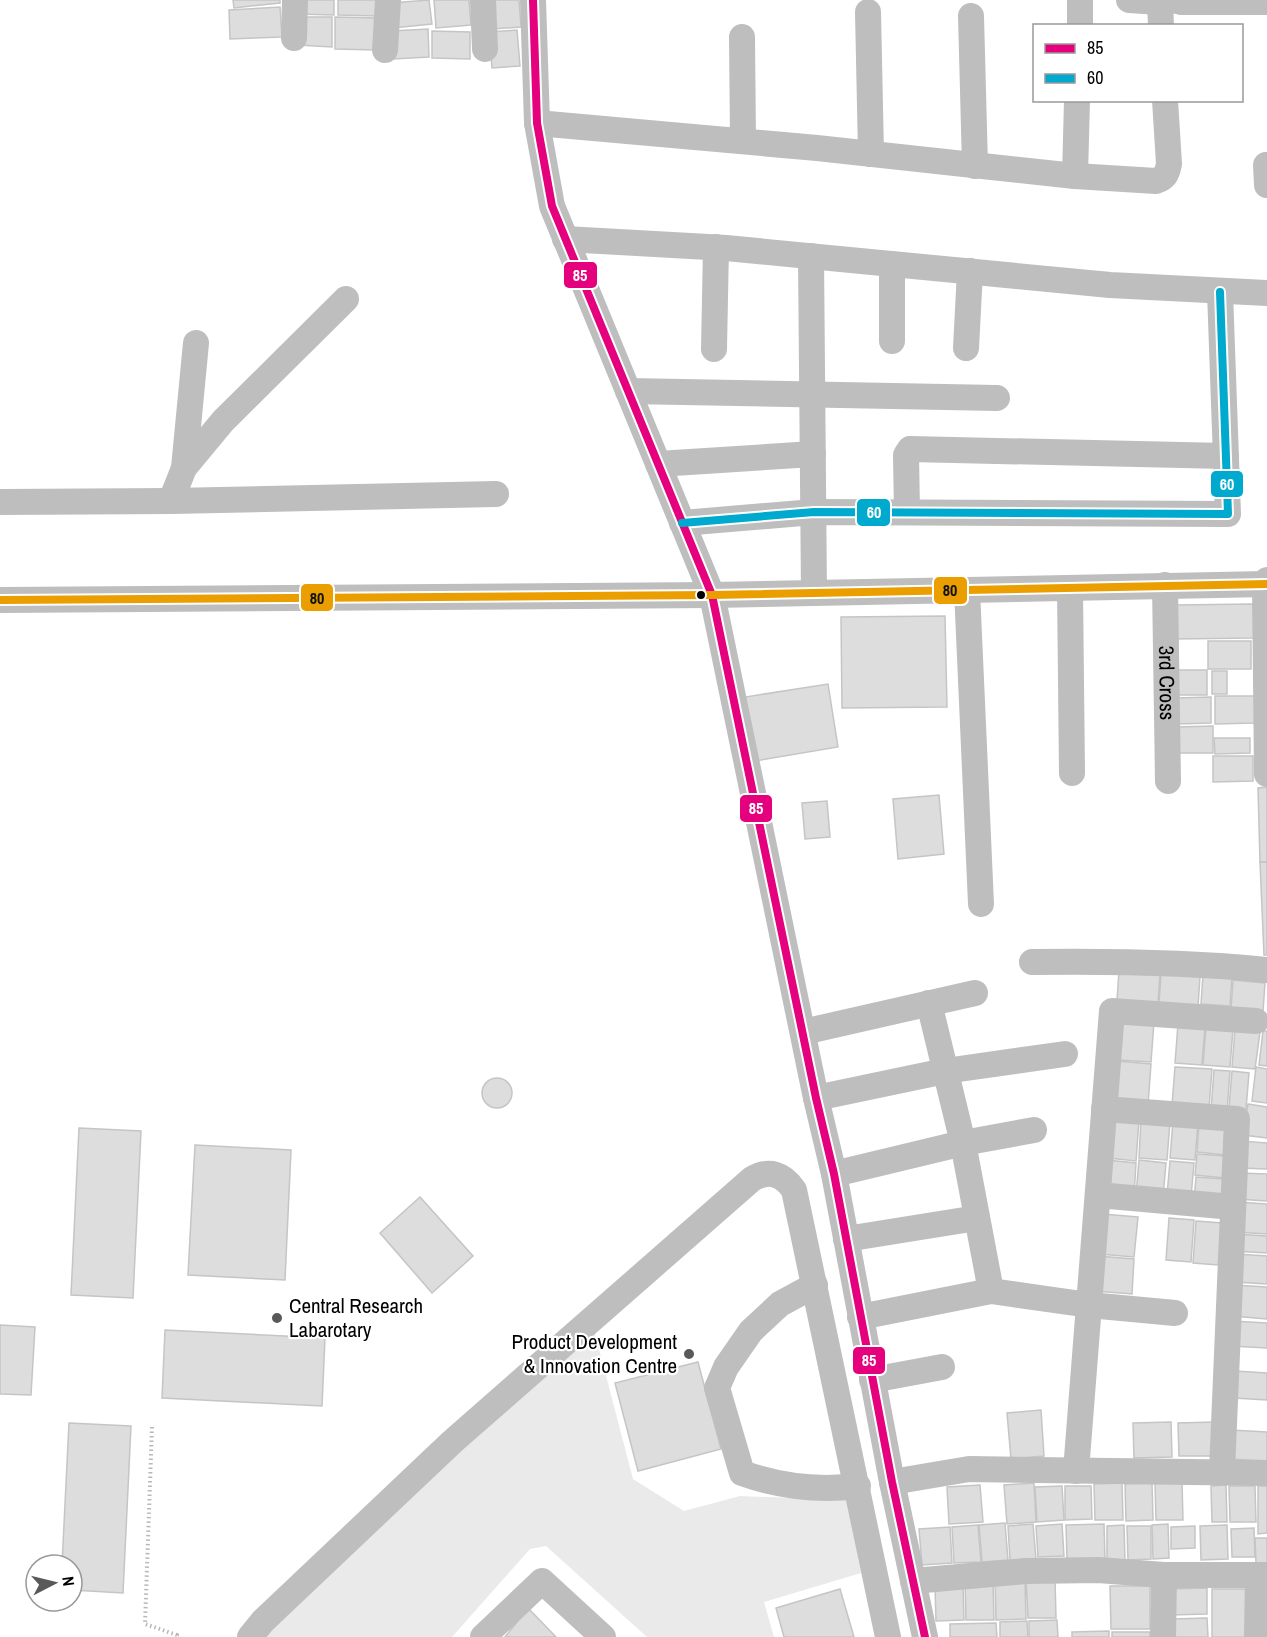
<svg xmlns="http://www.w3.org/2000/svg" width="1267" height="1637" viewBox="0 0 1267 1637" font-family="'Archivo Narrow',sans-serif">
<rect width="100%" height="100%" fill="#fff"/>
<path fill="#eaeaea" d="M594,1330L633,1479L684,1511L740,1496L847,1500L861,1573L764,1602L774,1637H647L546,1546L530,1549L452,1637H261L445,1464Z"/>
<g fill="#ddd" stroke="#c5c5c5" stroke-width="1.5">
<path d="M233,0H280V3L234,8Z"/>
<path d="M297,0H334V15L297,14Z"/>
<path d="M338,0H378V16L338,15Z"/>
<path d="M429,0L432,24L393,28L391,3Z"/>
<path d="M434,0H469L471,25L436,28Z"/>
<path d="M490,0H519L521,27L492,29Z"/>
<path d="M280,7L282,37L230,39L229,10Z"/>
<path d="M298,17H332V47L298,45Z"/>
<path d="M335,17L377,18L376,50L335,49Z"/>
<path d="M428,29L429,57L393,59L391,31Z"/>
<path d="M517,30L520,66L492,68L489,32Z"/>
<path d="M432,31L470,32V59L432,58Z"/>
<path d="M1253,604L1254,638L1173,639V605Z"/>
<path d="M945,616L947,707L842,708L841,617Z"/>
<rect x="1208" y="641" width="43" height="28"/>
<rect x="1172" y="670" width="35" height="25"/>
<rect x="1212" y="671" width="15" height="23"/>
<path d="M828,684L838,747L749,762L739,698Z"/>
<path d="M1215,696H1255V723L1215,724Z"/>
<path d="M1211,697V723L1176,724V698Z"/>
<path d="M1213,726V753H1175V727Z"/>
<path d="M1214,738H1250V753L1215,754Z"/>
<path d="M1213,756H1253V781L1213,782Z"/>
<path d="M1267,787V862H1260L1258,788Z"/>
<path d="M939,795L944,854L898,859L893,799Z"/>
<path d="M827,801L830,837L805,839L802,803Z"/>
<path d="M1260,862H1267V955H1264Z"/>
<path d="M1119,971L1160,974L1158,1003L1117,1000Z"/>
<path d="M1161,974L1200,977L1198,1006L1159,1003Z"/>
<path d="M1203,975L1232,977L1230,1006L1201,1004Z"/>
<path d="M1233,980L1265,983L1263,1012L1231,1009Z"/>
<path d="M1121,1019L1154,1022L1151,1062L1118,1060Z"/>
<path d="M1178,1024L1205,1026L1202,1065L1175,1063Z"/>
<path d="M1206,1027L1233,1029L1230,1067L1203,1065Z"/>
<path d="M1235,1029L1260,1032L1255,1069L1232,1067Z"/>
<path d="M1263,1031H1267V1066L1259,1065Z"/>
<path d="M1117,1061L1151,1064L1148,1105L1114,1102Z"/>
<path d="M1175,1067L1212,1069L1209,1108L1172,1105Z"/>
<path d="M1256,1067L1267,1069V1103L1252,1101Z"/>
<path d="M1214,1070L1230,1071L1227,1112L1211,1110Z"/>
<path d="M1232,1071L1249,1073L1246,1109L1229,1108Z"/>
<circle cx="497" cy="1093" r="15"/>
<path d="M1248,1104L1267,1107V1138L1243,1135Z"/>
<path d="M1111,1117L1139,1120L1136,1161L1108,1158Z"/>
<path d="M1141,1119L1170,1121L1167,1160L1139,1158Z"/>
<path d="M1173,1121L1198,1123L1195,1160L1170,1158Z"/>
<path d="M1199,1123L1227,1125L1225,1155L1197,1152Z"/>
<path d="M79,1128L141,1131L133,1298L71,1295Z"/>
<path d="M1240,1141L1267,1143V1169L1239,1168Z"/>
<path d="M195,1145L291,1150L285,1280L188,1275Z"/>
<path d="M1197,1154L1225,1156L1224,1178L1195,1175Z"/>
<path d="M1107,1160L1136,1163L1134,1196L1105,1193Z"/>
<path d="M1139,1160L1166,1163L1163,1197L1136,1195Z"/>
<path d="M1170,1161L1194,1163L1191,1197L1167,1195Z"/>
<path d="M1239,1173L1267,1174V1201L1237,1199Z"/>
<path d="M1196,1177L1224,1179L1222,1202L1194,1200Z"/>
<path d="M420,1197L473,1256L432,1293L380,1233Z"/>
<path d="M1237,1202L1267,1204V1234L1235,1232Z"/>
<path d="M1102,1214L1138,1217L1134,1257L1099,1254Z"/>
<path d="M1169,1218L1194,1220L1191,1262L1166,1260Z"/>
<path d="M1196,1221L1222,1223L1218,1265L1193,1263Z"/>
<path d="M1235,1234L1267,1236V1253L1234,1251Z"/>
<path d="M1237,1254L1267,1256V1284L1235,1282Z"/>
<path d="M1098,1256L1134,1259L1132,1294L1095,1291Z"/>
<path d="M1234,1285L1267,1287V1319L1232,1316Z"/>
<path d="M1232,1321L1267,1323V1348L1231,1346Z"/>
<path d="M0,1325L35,1327L31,1395L0,1394Z"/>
<path d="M165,1330L325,1338L322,1406L162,1398Z"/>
<path d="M698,1362L721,1449L638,1471L615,1383Z"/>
<path d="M1235,1371L1267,1373V1400L1234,1398Z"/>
<path d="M1041,1410L1044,1456L1011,1459L1007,1413Z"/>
<path d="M1171,1422L1172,1457L1134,1458L1133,1423Z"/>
<path d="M1214,1422L1215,1456H1179L1178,1423Z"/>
<path d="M69,1423L131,1426L123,1593L72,1590V1565H62Z"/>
<path d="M1231,1430L1267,1432V1461L1229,1459Z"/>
<path d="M1182,1482L1183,1520H1156L1155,1483Z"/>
<path d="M1034,1483L1036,1522L1007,1524L1004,1485Z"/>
<path d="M1122,1483L1123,1520H1095L1094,1484Z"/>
<path d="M1152,1483L1153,1520L1126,1521L1125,1484Z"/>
<path d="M980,1485L983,1522L949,1524L947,1487Z"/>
<path d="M1226,1485L1227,1522H1212L1211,1486Z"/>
<path d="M1062,1486L1064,1520L1037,1522L1035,1487Z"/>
<path d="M1065,1486H1091L1092,1519L1065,1520Z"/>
<path d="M1229,1486H1255L1256,1522H1230Z"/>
<path d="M1258,1486H1267V1533L1258,1534Z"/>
<path d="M1005,1523L1008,1560L982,1562L979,1525Z"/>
<path d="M1033,1524L1036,1559L1010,1560L1008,1526Z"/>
<path d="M1062,1524L1064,1556L1038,1557L1036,1526Z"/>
<path d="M1104,1524L1105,1560L1067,1561L1066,1525Z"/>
<path d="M1168,1524L1169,1558L1153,1559L1152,1525Z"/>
<path d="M978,1525L981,1562L954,1563L952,1527Z"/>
<path d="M1124,1525L1125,1561H1107V1526Z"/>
<path d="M1227,1525L1228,1559L1201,1560L1200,1526Z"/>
<path d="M1127,1526H1151V1559L1128,1560Z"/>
<path d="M1195,1526V1548L1171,1549V1527Z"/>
<path d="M950,1527L952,1563L922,1565L919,1529Z"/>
<path d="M1254,1528L1255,1557H1232L1231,1529Z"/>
<path d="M1255,1538H1267V1563H1256Z"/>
<path d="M1055,1579L1056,1618H1028L1026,1580Z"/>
<path d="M1025,1580L1026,1619L996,1620L995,1581Z"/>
<path d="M993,1582L994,1620H966L965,1583Z"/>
<path d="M935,1585H963L964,1620L936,1621Z"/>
<path d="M1110,1586H1150V1629H1111Z"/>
<path d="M1207,1588V1614L1170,1615L1169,1589Z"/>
<path d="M840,1589L854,1637H784L776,1608Z"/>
<path d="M1212,1589H1246L1247,1637H1212Z"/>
<path d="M528,1608L556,1637H505Z"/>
<path d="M1207,1618L1208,1637H1171V1619Z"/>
<path d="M1057,1620L1058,1637H1029V1621Z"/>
<path d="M1027,1621L1028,1637H1000V1622Z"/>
<path d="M996,1623L997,1637H950V1624Z"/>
<path d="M1109,1631V1637H1072V1632Z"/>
<rect x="1112" y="1632" width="38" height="5"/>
</g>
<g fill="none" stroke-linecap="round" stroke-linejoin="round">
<path stroke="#b8b8b8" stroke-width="4" stroke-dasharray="1.5 3" stroke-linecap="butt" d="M152,1427L145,1624L177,1635L175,1637"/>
<g stroke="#bebebe" stroke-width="26">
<path d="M483,0L485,49"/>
<path d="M533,0L537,123L552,206L712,595L816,1098L834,1174L892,1482L925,1637"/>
<path d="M1129,0L1160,2"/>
<path d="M1181,2H1267"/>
<path d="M868,12L871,154"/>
<path d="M971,16L975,166"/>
<path d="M1080,26V0"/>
<path d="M1161,26L1160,2L1181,0"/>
<path d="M742,37L743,141"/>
<path d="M294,38L295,0"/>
<path d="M385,50L388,0"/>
<path d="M537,123L817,148L1075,176L1156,181C1165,178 1167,174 1169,164L1165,100"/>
<path d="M1266,165L1267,185"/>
<path d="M1075,176L1077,100"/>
<path d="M565,239L726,248L1110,285L1267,293"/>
<path d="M811,256L814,593"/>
<path d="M892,264V341"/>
<path d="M966,348L970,271"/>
<path d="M714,349L716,247"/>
<path d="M628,391L997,398"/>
<path d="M658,464L813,454"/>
<path d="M184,468L196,343"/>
<path d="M171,501L184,468L223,421L346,299"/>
<path d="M0,502L171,501L496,494"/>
<path d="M907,512L906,455L910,449L1226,456"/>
<path d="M682,523L814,512L1228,514L1220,292"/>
<path id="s1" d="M1165,585L1168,781"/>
<path d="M1070,589L1072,773"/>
<path d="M967,590L981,904"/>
<path d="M0,600L712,595L1267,584"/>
<path d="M1267,774L1265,584L1267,580"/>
<path d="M1032,962C1110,961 1189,962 1267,970"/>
<path d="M929,1003L963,1143L991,1291"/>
<path d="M803,1032L975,993"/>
<path d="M816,1098L945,1071L1065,1054"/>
<path d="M1104,1109L1237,1119L1222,1471"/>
<path d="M834,1174L963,1143L1034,1130"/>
<path d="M1098,1195L1233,1207"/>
<path d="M846,1239L977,1218"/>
<path d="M815,1285L780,1304L751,1331L726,1367L717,1388L742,1473C781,1487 817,1491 858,1486"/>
<path d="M860,1317L991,1291L1089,1305L1175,1313"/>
<path d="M872,1380L942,1367"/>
<path d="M1076,1471L1112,1011L1256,1021"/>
<path d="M892,1482L969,1469L1267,1473"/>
<path d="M913,1581L1026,1571L1098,1570L1164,1575H1267"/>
<path d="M250,1637L263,1621L452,1442L752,1179C769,1169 783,1174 794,1190L888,1637"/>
<path d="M483,1637L542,1581L603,1637"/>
<path d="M1163,1637L1164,1575"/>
<path d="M1257,1637L1258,1575"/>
</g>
<g stroke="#fff" stroke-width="12">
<path id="bus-1" d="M533,0L537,123L552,206L712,595L816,1098L834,1174L892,1482L925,1637"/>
</g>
<g stroke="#fff" stroke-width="12">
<path id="bus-2" d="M682,523L814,512L1228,514L1220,292"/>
</g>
<g stroke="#fff" stroke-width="12">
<path id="bus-3" d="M0,600L712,595L1267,584"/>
</g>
<use href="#bus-1" stroke="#e5007d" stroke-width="8"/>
<use href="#bus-2" stroke="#00a9ce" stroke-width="8"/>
<use href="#bus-3" stroke="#eb9e00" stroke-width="8"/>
</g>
<circle fill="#000" stroke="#fff" stroke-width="2" cx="701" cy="595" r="5"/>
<g fill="#595959" stroke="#fff" stroke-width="2">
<circle cx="277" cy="1318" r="6"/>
<circle cx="689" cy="1354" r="6"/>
</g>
<g text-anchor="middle" stroke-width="4.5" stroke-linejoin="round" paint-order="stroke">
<g font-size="21" fill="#000" stroke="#fff">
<text dy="7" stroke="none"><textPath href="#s1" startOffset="98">3rd Cross</textPath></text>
</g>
<g font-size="21" fill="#000" stroke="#fff" text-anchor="start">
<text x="289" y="1313">Central Research<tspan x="289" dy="24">Labarotary</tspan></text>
<text x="677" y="1349" text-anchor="end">Product Development<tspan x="677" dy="24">&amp; Innovation Centre</tspan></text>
</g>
</g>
<g stroke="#fff" stroke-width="2">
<rect x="563" y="261" width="35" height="28" rx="6" fill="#e5007d"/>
<rect x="1210" y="470" width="34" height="28" rx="6" fill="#00a9ce"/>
<rect x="856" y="498" width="35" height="29" rx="6" fill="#00a9ce"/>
<rect x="933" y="576" width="35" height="29" rx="6" fill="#eb9e00"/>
<rect x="300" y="583" width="34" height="29" rx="6" fill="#eb9e00"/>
<rect x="739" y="794" width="34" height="29" rx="6" fill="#e5007d"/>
<rect x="852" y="1346" width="34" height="29" rx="6" fill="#e5007d"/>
</g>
<g font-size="16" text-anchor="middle" font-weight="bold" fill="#fff">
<text x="580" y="281">85</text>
<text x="1227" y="490">60</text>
<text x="874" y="518">60</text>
<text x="756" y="814">85</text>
<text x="869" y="1366">85</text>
</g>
<g font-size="16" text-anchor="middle" font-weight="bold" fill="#111">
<text x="950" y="596">80</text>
<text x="317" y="604">80</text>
</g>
<rect x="1033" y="24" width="210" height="78" fill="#ffffff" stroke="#999999" stroke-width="1.5"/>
<rect x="1045" y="44" width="30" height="9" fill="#e5007d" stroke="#999999" stroke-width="1.5"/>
<text x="1087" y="54" font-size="18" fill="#000000">85</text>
<rect x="1045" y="74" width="30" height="9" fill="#00a9ce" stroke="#999999" stroke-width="1.5"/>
<text x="1087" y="84" font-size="18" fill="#000000">60</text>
<g transform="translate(54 1583) rotate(83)"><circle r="28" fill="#ffffff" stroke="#999999" stroke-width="1.5"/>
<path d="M0-4.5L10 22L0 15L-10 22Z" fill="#595959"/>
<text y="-9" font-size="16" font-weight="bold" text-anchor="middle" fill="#000000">N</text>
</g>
</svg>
